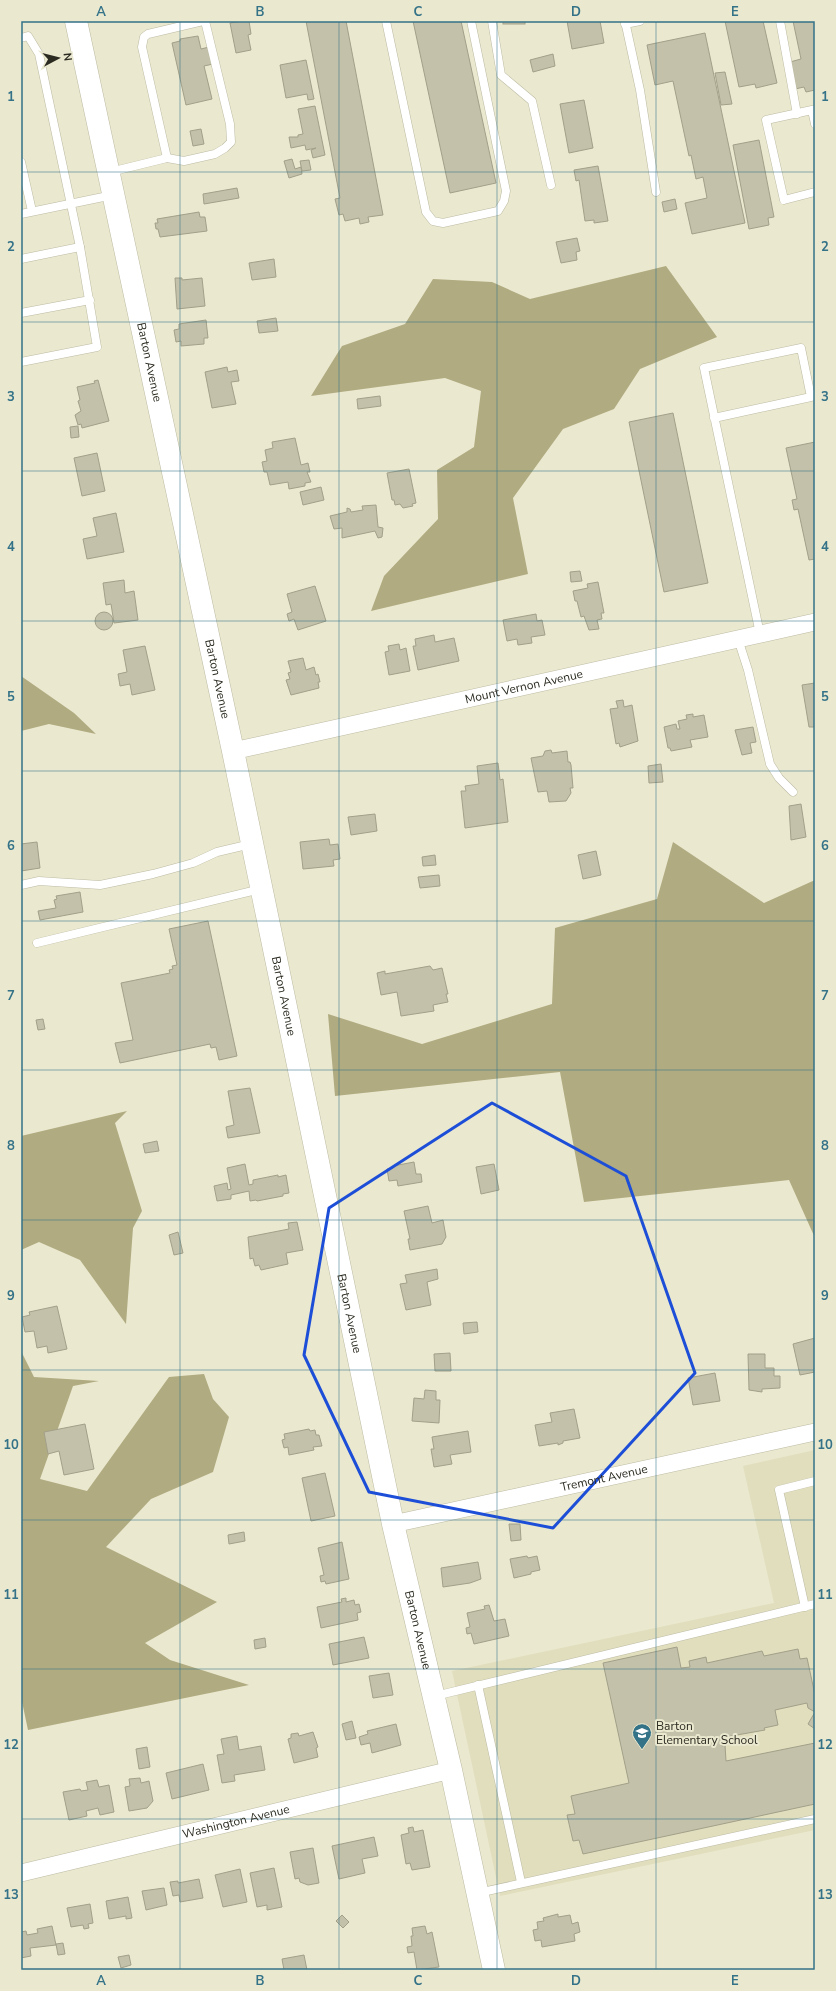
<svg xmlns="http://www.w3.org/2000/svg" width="836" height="1991" viewBox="0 0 836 1991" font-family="'Nunito Sans',sans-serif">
<rect width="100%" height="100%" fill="#eae8cf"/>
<path fill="#e1debe" d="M815,1450V1830L500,1896L452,1671L774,1603L743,1466Z"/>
<g fill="#b0ab80">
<path d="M666,266L717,337L640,369L614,409L563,429L513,498L528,574L371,611L384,576L438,519L437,470L474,447L481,391L445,378L311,396L342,346L405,324L433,279L492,282L530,299Z"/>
<path d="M21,676L74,713L96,734L49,724L21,731Z"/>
<path d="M673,842L764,903L815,880V1238L789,1180L584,1202L560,1072L335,1096L328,1014L422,1044L552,1004L555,928L657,899Z"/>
<path d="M127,1111L115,1123L142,1211L133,1228L126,1324L80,1260L39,1242L21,1250V1136Z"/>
<path d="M21,1351L34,1377L99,1381L73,1386L40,1479L87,1491L169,1377L204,1374L213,1399L229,1417L213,1472L151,1499L106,1547L217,1602L145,1643L170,1660L249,1685L28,1730L21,1697Z"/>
</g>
<g fill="#c3c1a9" stroke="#a2a089">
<path d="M242,21H249L251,34L248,35L251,50L236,53L230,23Z"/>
<path d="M306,21H346L383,215L368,217L369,222L360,224L359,218L345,221L343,214L339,215L335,199L340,198Z"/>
<path d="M413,21H461L496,183L450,193Z"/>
<rect x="503" y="21" width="22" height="3"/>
<path d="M567,21H600L604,43L572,49Z"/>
<path d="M725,21H763L777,83L756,88L755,84L739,87Z"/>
<path d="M793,21H815V90L806,92L804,87L795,89L790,62L801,59Z"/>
<path d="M705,33L745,223L692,234L685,203L707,198L703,177L696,179L691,155L689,156L673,81L655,85L647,45Z"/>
<path d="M198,36L201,49L209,47L213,64L204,66L212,99L186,105L172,43L180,41V39Z"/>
<path d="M553,54L555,66L533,72L530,60Z"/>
<path d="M306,60L314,99L308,100L307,94L286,98L280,65Z"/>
<path d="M725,72L732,104L721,105L715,73Z"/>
<path d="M584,100L593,148L569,153L560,104Z"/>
<path d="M315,106L325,155L313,158L311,150L316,148L306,150L305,145L291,148L289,137H298V135L303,134L298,109Z"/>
<path d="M201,129L204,144L193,146L190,131Z"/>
<path d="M759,140L774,217L768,218L769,225L749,229L733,145Z"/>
<path d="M292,159L295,169L301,167L302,174L289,178L284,161Z"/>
<path d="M309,160L311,170L302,171L300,161Z"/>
<path d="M598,166L608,221L594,223V220L585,221L579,180L576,181L574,170Z"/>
<path d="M237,188L239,198L204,204L203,194Z"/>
<path d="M675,199L677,209L664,212L662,202Z"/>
<path d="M199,212L200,217H205L207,231L160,237L158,229H156L155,223H158L157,219Z"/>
<path d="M577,238L580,251L576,252L577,260L561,263L556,242Z"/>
<path d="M274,259L276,277L252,280L249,263Z"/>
<path d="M175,278H182V280L202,278L205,306L177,309Z"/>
<path d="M276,318L278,331L259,333L257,321Z"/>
<path d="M206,320L208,338H204V344L181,346V341L176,342L174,330L179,329V324Z"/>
<path d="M227,367L228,372L237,370L239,381L231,382L236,404L212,408L205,372Z"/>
<path d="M98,380L109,421L82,428L81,424L78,425L75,415L81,411L78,401L80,400L77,387L95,383L94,381Z"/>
<path d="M380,396L381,406L358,409L357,399Z"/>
<path d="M673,413L708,583L664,592L629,422Z"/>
<path d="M78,426L79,437L71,438L70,427Z"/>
<path d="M295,438L301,465L308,463L310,472H307L311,482L305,483V486L289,489L288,482L270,485L267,472H264L262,462L267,461L265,450L273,448L272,442Z"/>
<path d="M815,442V559L809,560L798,509L794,510L792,500L797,499L786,448Z"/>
<path d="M97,453L105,491L82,496L74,458Z"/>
<path d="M409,469L416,503L412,504L413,506L403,508L400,504L395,505L394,500H392L387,473Z"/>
<path d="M321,487L324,500L303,505L300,492Z"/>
<path d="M376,505L378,527L383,528L382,537L378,538L375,531L342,538V528L334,529L330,516L347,512V508L350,509L351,512L363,510L362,506Z"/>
<path d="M116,513L124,552L87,559L83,539L97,536L93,518Z"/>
<path d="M580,571L582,581L571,582L570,572Z"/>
<path d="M124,580L125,593L134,591L138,620L114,623L111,604L106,605L103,583Z"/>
<path d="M598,582L604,613H601L602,619L597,620L599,629L589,630L584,616L581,617L577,601H575L573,591L588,588L587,584Z"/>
<path d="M315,586L326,621L298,630L294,619L289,621L287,614L292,612L287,594Z"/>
<circle cx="104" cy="621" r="9"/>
<path d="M536,614L537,621L542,620L545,635L531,637L532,643L518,645L517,639L507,641L503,620Z"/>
<path d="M434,635L435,642L454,638L459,661L418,670L413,646H416L415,639Z"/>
<path d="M399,644L400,650L406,648L410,671L389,675L385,652L389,651L388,646Z"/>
<path d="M145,646L155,690L132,695L130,684L120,686L118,674L127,672L123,650Z"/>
<path d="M303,658L306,670L314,667L316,675L318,674L320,682H318L319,688L291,695L286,680L290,679L288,673L291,672L288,661Z"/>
<path d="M815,683V727H809L802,685Z"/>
<path d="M623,700L624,707L632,705L638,741L620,747L619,743L616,744L610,709L618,708L616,701Z"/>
<path d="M693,714V717L704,715L708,737L690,740L692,747L671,751L670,748H668L664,727L676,724L677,729H680L678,721L687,719L686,715Z"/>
<path d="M753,727L756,742L750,743L752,753L742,755L735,730Z"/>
<path d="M551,750L552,753L567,751L568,762H570L571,765L573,788H570L571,793L566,801L549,802L547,791L538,792L531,758L543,756L545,751Z"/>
<path d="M498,763L500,780L503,779L508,822L465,828L461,791H466L465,786L479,784L477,766Z"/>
<path d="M661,764L663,782L649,783L648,766Z"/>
<path d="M801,804L806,837L791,840L789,806Z"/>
<path d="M375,814L377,831L351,835L348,817Z"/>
<path d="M329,839L330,845L338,844L340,859L333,860L334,866L303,869L300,842Z"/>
<path d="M37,842L40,868L21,871V844Z"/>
<path d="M596,851L601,875L583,879L578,855Z"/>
<path d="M435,855L436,865L423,866L422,857Z"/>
<path d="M439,875L440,886L420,888L418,877Z"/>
<path d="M80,892L83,912L40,920L38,911L56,908L54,900L57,899L56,896Z"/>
<path d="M208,921L237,1056L219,1060L216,1047L211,1048L210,1044L120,1063L115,1043L133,1040L121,983L170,973L169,970L173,969L172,966L177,965L169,929Z"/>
<path d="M430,966L433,970L442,968L448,994H446L448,1002L433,1005L434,1011L401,1016L397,992L381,995L377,973L385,971V974Z"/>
<path d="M43,1019L45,1029L38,1030L36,1020Z"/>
<path d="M250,1088L260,1133L228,1138L226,1127L234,1125L228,1091Z"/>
<path d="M157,1141L159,1151L145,1153L143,1144Z"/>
<path d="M414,1162L416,1174H421L422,1182L398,1186L397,1180L389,1181L387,1169L393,1168V1166Z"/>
<path d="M245,1164L249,1185L253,1184V1180L278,1175V1177L286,1175L289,1193L283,1194V1196L257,1201L256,1200L250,1201L249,1191L231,1195V1199L217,1201L214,1186L227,1183L228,1190L231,1189L227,1168Z"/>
<path d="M494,1164L499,1190L481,1194L476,1167Z"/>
<path d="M428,1206L432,1223L443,1220L446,1237L442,1244L410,1250L408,1239H410L404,1211Z"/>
<path d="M297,1222L303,1250L286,1253L288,1264L261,1270L259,1265L255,1266L253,1258L250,1259L248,1237L289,1229L288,1223Z"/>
<path d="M178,1232L183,1253L174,1255L169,1235Z"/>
<path d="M437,1269L438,1279L427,1282L431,1305L406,1310L400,1284L407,1283L405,1275Z"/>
<path d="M57,1306L67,1349L48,1353L47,1346L37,1348L34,1331L25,1332L22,1317L30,1315L29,1312Z"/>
<path d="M477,1322L478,1332L464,1334L463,1323Z"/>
<path d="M815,1338V1372L800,1375L793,1344Z"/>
<path d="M450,1353L451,1371H435L434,1354Z"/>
<path d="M748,1354H765V1368H774V1376H780V1388L762,1389V1392L749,1390Z"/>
<path d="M715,1373L720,1401L693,1405L688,1378Z"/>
<path d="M425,1390L436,1391V1400H440L439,1423L412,1421L414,1398L424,1399Z"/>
<path d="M574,1409L580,1438L563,1441V1443L558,1445V1443L539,1446L535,1425L552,1422L550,1413Z"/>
<path d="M85,1424L94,1469L64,1475L59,1451L48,1454L44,1432Z"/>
<path d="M309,1429L310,1431L315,1430L316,1435H319L322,1446L313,1447L314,1450L289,1455L288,1447L284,1448L282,1440L285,1439L284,1434Z"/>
<path d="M468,1431L471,1452L450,1455L452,1464L434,1467L431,1449H434L432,1437Z"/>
<path d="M325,1473L335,1516L311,1521L302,1478Z"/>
<path d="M509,1524H520L521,1540L511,1541Z"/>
<path d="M244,1532L245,1541L229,1544L228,1535Z"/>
<path d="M342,1542L349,1579L326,1584L325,1581L321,1582L320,1576L324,1575L318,1548Z"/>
<path d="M527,1556L528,1558L537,1556L540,1570L531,1572V1574L514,1578L510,1559Z"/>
<path d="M478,1562L481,1579L470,1583L443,1587L441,1568Z"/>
<path d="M346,1598V1602L354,1600L355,1605L359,1604L361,1612L357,1613L358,1620L321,1628L317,1607L342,1602L341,1599Z"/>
<path d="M489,1605L494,1621L505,1619L509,1636L474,1644L471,1633L467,1634L466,1628L470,1627L467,1613L485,1609L484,1606Z"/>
<path d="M364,1637L369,1658L333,1665L329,1644Z"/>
<path d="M265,1638L266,1647L255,1649L254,1640Z"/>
<path d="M677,1647L681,1668L690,1667L689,1661L706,1657L707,1663L762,1651L764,1656L798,1649L800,1659L807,1658L815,1695V1712L808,1708L807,1703L775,1710L778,1725L764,1728L765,1730L720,1738L722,1746L725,1745L726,1761L815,1743V1804L583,1854L579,1840L573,1841L567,1815L575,1814L571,1796L629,1783L603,1663Z"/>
<path d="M389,1673L393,1695L373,1698L369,1676Z"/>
<path d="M815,1712V1729L808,1724Z"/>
<path d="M352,1721L356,1738L346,1740L342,1724Z"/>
<path d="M396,1724L401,1745L372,1753L370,1743L361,1745L359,1737L368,1734L367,1731Z"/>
<path d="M313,1732L318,1747L316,1748L318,1757L294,1763L288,1739L291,1738V1734L298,1733L299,1736Z"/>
<path d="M237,1736L239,1750L261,1746L265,1770L234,1775L235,1781L222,1783L217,1755L224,1754L221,1739Z"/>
<path d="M147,1747L150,1767L139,1769L136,1749Z"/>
<path d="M203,1764L209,1790L172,1799L166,1773Z"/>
<path d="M140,1778L141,1783L149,1781L153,1801L147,1808L129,1811L125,1787L130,1786L129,1779Z"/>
<path d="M97,1780L99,1787L109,1785L114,1812L100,1815L98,1808L86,1811L87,1816L69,1820L63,1792L80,1789L81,1791L88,1790L86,1782Z"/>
<path d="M413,1827L414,1832L423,1830L430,1867L412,1870L410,1863L406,1864L401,1835L409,1833L408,1828Z"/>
<path d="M374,1837L378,1856L362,1859L365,1873L339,1879L332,1846Z"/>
<path d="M313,1848L319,1883L308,1885L300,1882L299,1878L295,1879L290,1852Z"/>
<path d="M274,1868L282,1907L267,1910V1905L257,1907L250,1873Z"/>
<path d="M240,1869L247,1902L223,1907L215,1875Z"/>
<path d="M199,1879L203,1898L180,1902L179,1895L173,1896L170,1882L178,1881V1883Z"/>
<path d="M164,1888L167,1905L146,1910L142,1891Z"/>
<path d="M128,1897L132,1918L126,1919V1916L109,1919L106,1901Z"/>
<path d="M90,1904L93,1923L88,1924L89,1928L84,1929L83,1925L71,1927L67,1908Z"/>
<path d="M558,1914V1917L570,1915L572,1924L578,1922L580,1932L574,1934L575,1941L542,1947L541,1940L535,1941L533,1930L538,1929L537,1922L544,1921L543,1918Z"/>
<path d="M342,1915L349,1922L343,1928L336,1921Z"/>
<path d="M52,1926L56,1945L30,1948L31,1956L21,1958V1932L26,1931L27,1935L38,1933L37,1929Z"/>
<path d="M425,1926L427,1934L432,1932L439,1967L417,1970L414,1952L408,1953L407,1947L412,1946L411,1936H413L412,1928Z"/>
<path d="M63,1943L65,1954L58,1955L56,1944Z"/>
<path d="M129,1955L131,1965L121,1968L118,1957Z"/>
<path d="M304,1955L307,1970H284L282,1959Z"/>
</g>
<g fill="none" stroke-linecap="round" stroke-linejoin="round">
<g stroke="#bdbba3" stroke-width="9">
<g id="lane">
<path d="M386,21L426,212L433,221L443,223L498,211L504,201L506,191L471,21"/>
<path d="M492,21L501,75L532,101L551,185"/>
<path d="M625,21L640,90L656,192"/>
<path d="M780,21L797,114"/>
<path d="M625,24L640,21"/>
<path d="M21,38L28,36L39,54L80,247L97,347L21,362"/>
<path d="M815,124L812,110L766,120L784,200L815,192"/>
<path d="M167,158L142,47L144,37L148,34L203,21"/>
<path d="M21,162L32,211"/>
<path d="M110,172L167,158L184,161L215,154L225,148L231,142L230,124L205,21"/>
<path d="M21,214L113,195"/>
<path d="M21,259L80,247"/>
<path d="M21,313L90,300"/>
<path d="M714,418L811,397L801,348L704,368L760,634"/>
<path d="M738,639L748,670L770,764L779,778L793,792"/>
<path d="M21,885L39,881L100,885L153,874L193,863L217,852L251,844"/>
<path d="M37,943L261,889"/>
<path d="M805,1607L779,1490L815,1481"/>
<path d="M478,1685L521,1882"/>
<path d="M435,1696L815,1604"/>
<path d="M478,1893L815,1819"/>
</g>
</g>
<g stroke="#bdbba3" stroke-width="18">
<g id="street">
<path id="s1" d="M233,751L815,622"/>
<path id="s2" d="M393,1524L815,1432"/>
<path id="s3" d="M21,1873L451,1770"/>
</g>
</g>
<g stroke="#bdbba3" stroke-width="23">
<g id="secondary">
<path id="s4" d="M76,21L233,751L393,1524L451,1770L494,1970"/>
</g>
</g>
<use href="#lane" stroke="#fff" stroke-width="8"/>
<use href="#street" stroke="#fff" stroke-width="17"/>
<use href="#secondary" stroke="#fff" stroke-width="22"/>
</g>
<path fill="none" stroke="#1d4ed8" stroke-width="3" stroke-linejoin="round" d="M492,1103L626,1176L695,1373L553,1528L369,1492L304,1355L329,1208Z"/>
<path fill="none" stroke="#347288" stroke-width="1" stroke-opacity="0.55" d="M180,21V1970M339,21V1970M497,21V1970M656,21V1970M21,172H815M21,322H815M21,471H815M21,621H815M21,771H815M21,921H815M21,1070H815M21,1220H815M21,1370H815M21,1520H815M21,1669H815M21,1819H815"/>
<defs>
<g id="school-pin" transform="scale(1)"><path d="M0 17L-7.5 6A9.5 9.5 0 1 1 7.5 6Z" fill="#347288" stroke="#eae8cf"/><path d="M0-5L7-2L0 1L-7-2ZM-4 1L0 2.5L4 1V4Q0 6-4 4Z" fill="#fff"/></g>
</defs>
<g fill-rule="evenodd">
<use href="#school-pin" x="642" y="1733"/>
</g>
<g text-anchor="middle" stroke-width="4" stroke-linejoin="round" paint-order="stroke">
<g font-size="12" fill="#2c2b21" stroke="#eae8cf">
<text dy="4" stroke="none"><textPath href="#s4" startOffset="349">Barton Avenue</textPath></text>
<text dy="4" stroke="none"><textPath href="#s4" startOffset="673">Barton Avenue</textPath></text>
<text dy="4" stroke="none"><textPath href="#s1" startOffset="298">Mount Vernon Avenue</textPath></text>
<text dy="4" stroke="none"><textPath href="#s4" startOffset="997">Barton Avenue</textPath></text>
<text dy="4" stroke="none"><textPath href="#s4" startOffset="1321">Barton Avenue</textPath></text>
<text dy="4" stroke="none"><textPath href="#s2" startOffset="216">Tremont Avenue</textPath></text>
<text dy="4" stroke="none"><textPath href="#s4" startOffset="1645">Barton Avenue</textPath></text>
<text dy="4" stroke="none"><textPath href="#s3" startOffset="221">Washington Avenue</textPath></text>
</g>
<g font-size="12" fill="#2c2b21" stroke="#eae8cf" text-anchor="start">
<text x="656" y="1730">Barton<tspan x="656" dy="14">Elementary School</tspan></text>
</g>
</g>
<rect width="836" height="1991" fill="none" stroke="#eae8cf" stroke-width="44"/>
<g transform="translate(58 58) rotate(83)" stroke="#eae8cf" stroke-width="3" paint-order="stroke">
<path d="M0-3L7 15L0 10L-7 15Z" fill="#2c2b21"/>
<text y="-6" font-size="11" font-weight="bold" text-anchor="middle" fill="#2c2b21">N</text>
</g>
<rect x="22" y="22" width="792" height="1947" fill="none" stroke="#347288" stroke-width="1.5"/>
<g font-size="13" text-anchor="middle" font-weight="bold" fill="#347288">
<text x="101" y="16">A</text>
<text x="260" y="16">B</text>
<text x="418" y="16">C</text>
<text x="576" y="16">D</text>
<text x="735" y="16">E</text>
<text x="11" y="101">1</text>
<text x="825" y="101">1</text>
<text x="11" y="251">2</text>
<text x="825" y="251">2</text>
<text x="11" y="401">3</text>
<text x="825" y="401">3</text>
<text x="11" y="551">4</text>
<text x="825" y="551">4</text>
<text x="11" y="701">5</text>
<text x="825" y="701">5</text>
<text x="11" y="850">6</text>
<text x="825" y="850">6</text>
<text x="11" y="1000">7</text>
<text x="825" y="1000">7</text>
<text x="11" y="1150">8</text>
<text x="825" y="1150">8</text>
<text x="11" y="1300">9</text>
<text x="825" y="1300">9</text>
<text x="11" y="1449">10</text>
<text x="825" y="1449">10</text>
<text x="11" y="1599">11</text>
<text x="825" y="1599">11</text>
<text x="11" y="1749">12</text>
<text x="825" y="1749">12</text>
<text x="11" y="1899">13</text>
<text x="825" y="1899">13</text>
<text x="101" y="1985">A</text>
<text x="260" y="1985">B</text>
<text x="418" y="1985">C</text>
<text x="576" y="1985">D</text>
<text x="735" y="1985">E</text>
</g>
</svg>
